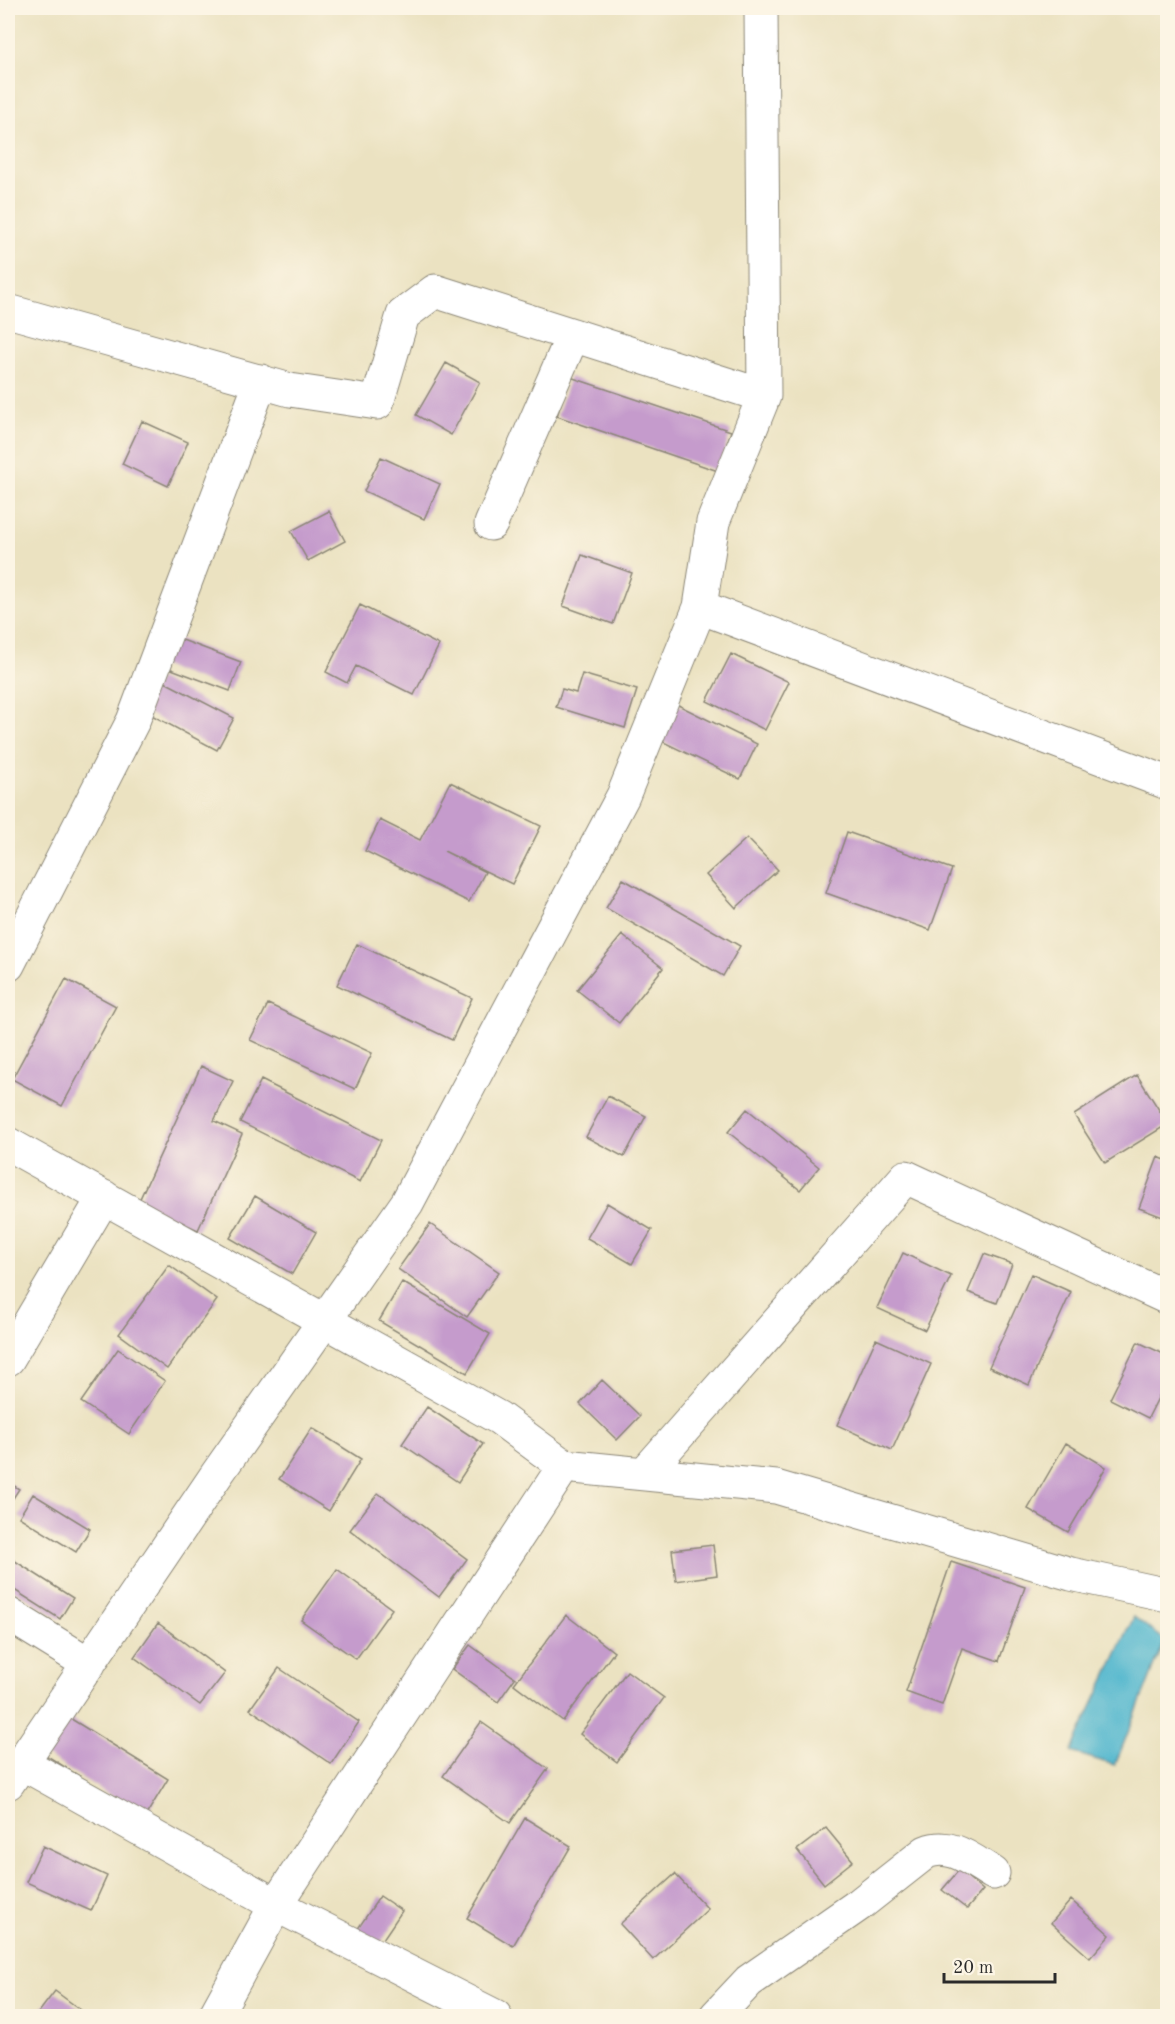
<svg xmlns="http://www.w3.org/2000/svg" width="1175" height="2024" font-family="'Old Standard TT',serif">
  <rect width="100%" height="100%" fill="#fcf5e5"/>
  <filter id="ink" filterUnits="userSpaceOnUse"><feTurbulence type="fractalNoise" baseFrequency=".0167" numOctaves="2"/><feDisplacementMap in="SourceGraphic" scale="12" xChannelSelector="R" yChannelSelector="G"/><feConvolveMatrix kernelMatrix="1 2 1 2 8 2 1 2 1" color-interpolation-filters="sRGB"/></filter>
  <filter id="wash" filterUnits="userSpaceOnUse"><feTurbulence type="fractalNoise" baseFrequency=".008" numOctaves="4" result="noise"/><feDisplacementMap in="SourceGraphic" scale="24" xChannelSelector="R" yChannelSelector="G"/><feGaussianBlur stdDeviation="1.35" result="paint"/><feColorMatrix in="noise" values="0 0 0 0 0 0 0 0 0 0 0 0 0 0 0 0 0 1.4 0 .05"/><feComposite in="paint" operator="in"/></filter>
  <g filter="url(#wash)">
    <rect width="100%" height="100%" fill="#ebe2c1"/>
    <path fill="#4eb5cd" stroke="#3c707c" stroke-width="1.5" d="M1134,1617L1165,1640L1115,1765L1071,1752Z"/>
    <g id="blocks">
      <path fill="#c59bcc" d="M446,363L480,382L451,435L416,415Z
        M570,377L731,431L718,471L557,416Z
        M142,421L188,442L168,486L122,464Z
        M381,457L440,484L424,519L364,491Z
        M329,511L345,541L308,561L291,531Z
        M582,555L632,573L613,624L563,606Z
        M360,605L439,645L414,695L356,666L347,683L326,672Z
        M169,635L241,662L230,691L158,664Z
        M731,654L789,682L765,730L707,701Z
        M582,674L637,690L625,728L556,707L562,689L576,693Z
        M159,679L234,718L217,750L142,710Z
        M670,701L757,744L740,779L653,737Z
        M450,782L541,826L512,884L444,851L485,872L469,902L365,851L380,820L420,840Z
        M847,832L952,869L930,930L826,893Z
        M747,838L778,870L736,908L706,875Z
        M623,879L740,946L723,976L606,908Z
        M622,935L663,968L619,1023L577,990Z
        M357,944L472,998L452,1040L337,985Z
        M66,979L116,1006L62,1106L12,1079Z
        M268,1004L372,1053L355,1089L250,1040Z
        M201,1066L233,1081L214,1121L242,1134L198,1230L138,1203Z
        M1137,1075L1168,1124L1105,1163L1074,1115Z
        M261,1080L381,1140L360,1182L240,1122Z
        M608,1096L646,1116L624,1157L586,1137Z
        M747,1109L819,1167L800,1190L728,1132Z
        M1158,1157L1168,1161V1219L1139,1208Z
        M255,1196L316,1232L292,1274L230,1238Z
        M607,1203L652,1230L632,1264L587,1238Z
        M430,1224L499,1272L467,1317L398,1269Z
        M903,1253L951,1276L925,1330L877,1308Z
        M984,1254L1012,1264L997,1303L968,1292Z
        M169,1265L217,1300L167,1369L119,1334Z
        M1031,1274L1071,1292L1029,1385L989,1367Z
        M402,1282L490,1334L467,1373L379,1321Z
        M876,1339L931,1364L892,1450L837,1425Z
        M1138,1342L1168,1356V1378L1148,1418L1110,1399Z
        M118,1349L165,1381L129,1434L81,1402Z
        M602,1380L640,1416L617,1440L580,1404Z
        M427,1407L483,1444L458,1482L402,1444Z
        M312,1428L361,1459L329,1511L279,1479Z
        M1066,1443L1106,1467L1068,1532L1028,1509Z
        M8,1482L19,1489L8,1506Z
        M378,1493L467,1559L439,1597L350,1530Z
        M33,1494L90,1529L76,1552L19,1517Z
        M713,1545L717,1575L676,1581L672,1550Z
        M12,1559L73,1598L60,1619L8,1586V1567Z
        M951,1562L1025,1587L999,1661L962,1648L942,1705L906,1692Z
        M337,1569L392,1609L356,1659L301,1620Z
        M566,1615L614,1652L563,1721L514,1684Z
        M158,1623L225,1673L200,1705L134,1657Z
        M470,1645L515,1678L498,1702L452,1669Z
        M279,1668L359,1722L331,1764L250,1709Z
        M627,1671L664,1698L617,1762L580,1734Z
        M68,1717L168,1779L145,1817L44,1754Z
        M481,1722L548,1769L510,1823L443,1776Z
        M525,1818L571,1846L513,1946L467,1918Z
        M826,1828L853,1861L824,1884L797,1850Z
        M43,1846L107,1876L91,1911L26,1882Z
        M959,1870L983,1890L967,1909L942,1890Z
        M675,1874L708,1909L653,1960L620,1924Z
        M380,1896L402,1911L379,1945L357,1930Z
        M1071,1900L1110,1935L1090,1958L1051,1923Z
        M55,1991L89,2016H36Z"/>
    </g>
  </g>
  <g filter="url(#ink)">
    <use href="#blocks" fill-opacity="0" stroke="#8b8676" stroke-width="1.5"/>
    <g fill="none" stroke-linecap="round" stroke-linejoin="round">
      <defs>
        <path id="minor" d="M8,311L290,390L377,403L403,315L435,291L764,396
          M491,524L573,335
          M700,607L1168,783
          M8,965L133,721L261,381
          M8,1144L499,1418L564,1466L776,1487L1071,1574L1168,1595
          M8,1359L104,1197
          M644,1474L906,1177L1168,1298
          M8,1614L89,1664
          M22,1763L276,1905L495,2016
          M8,1783L217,1474L407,1203L623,796L700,607L713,522L764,396L761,8
          M215,2016L276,1905L564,1466
          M716,2016L749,1981L860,1904L926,1852C951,1842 971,1860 993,1873"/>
      </defs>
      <use href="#minor" stroke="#8b8676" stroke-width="35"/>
      <use href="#minor" stroke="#fff" stroke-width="33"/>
    </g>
  </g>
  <rect width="1175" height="2024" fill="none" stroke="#fcf5e5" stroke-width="30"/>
  <path d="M944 1973v9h111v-9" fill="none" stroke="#2b2b2b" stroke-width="3"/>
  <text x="953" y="1973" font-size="18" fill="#2b2b2b" stroke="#fcf5e5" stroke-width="4.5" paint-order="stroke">20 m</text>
</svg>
